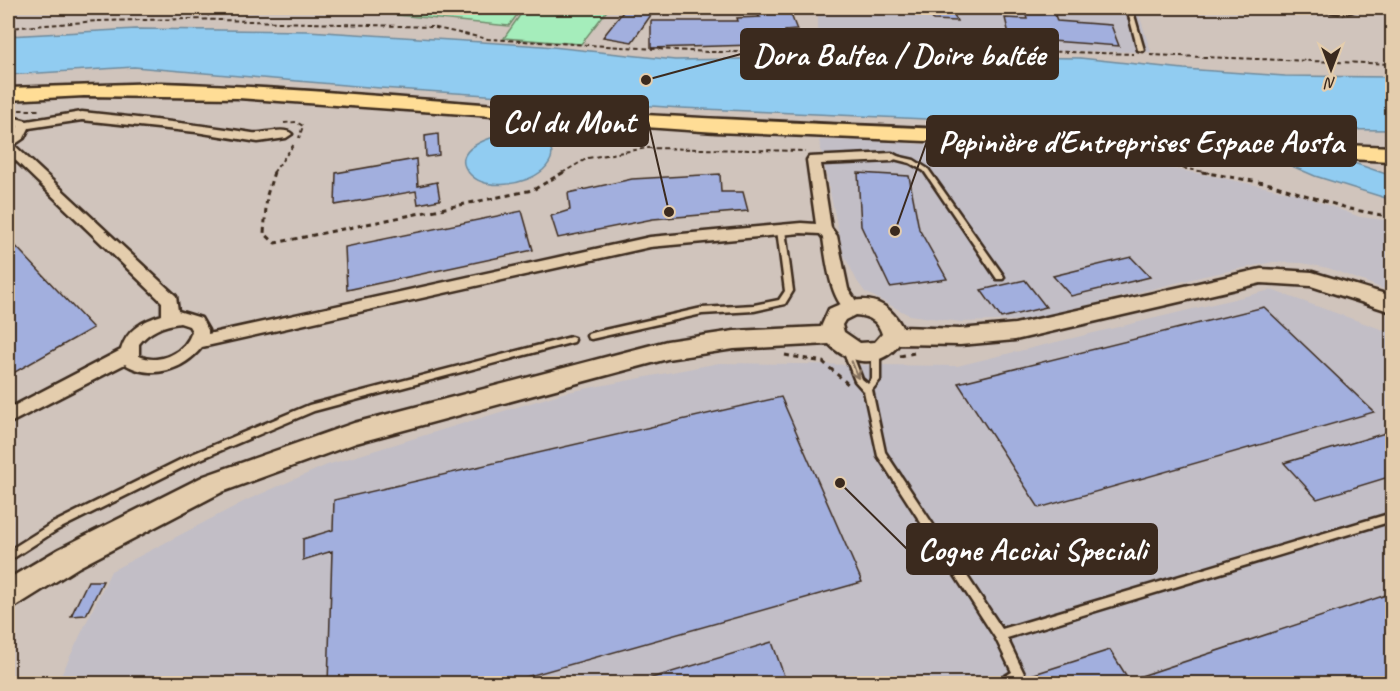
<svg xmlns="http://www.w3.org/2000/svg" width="1400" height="691" font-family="Caveat,sans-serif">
  <rect width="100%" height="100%" fill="#d0c4bc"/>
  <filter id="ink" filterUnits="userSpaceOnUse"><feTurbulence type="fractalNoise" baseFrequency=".0167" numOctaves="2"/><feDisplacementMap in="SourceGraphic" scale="12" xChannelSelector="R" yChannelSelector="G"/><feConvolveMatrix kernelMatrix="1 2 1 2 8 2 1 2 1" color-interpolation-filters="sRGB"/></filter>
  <g filter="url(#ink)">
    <path fill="#c2bec6" d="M818,8H1137L1151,52L818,48Z
      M819,140L877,141L1112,158L1213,176L1298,194L1360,217L1392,221V292L1328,268L1302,263L1273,262L1204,276L1028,320L961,322L909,315L865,292L857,281L843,253Z
      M1271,290L1392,333V683L57,684L111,571L247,500L327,465L563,393L719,363L957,366Z"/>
    <path fill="#a5edbb" stroke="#708c6c" stroke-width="1.5" d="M359,8H522L509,26L356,11Z
      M525,8H609L581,44L504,38Z"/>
    <path fill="#91ccf1" stroke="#6f8b9d" stroke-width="1.5" d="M136,29L308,31L543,46L675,60L953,56L1080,58L1184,69L1285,76L1392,77V130L1284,129L1351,162L1392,176V200L1315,176L1210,131L1181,123L1122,128L681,108L380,88L134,67L8,75V36Z
      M519,132C539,135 566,148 543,170C526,185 485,192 469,173C446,146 503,133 519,132Z"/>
    <path fill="#a2afde" stroke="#3b2a1e" stroke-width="1.5" d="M626,8H656L632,42L603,37Z
      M928,8H951L957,21L933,20Z
      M1024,8H1053L1057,21L1111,25L1119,46L1010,38L1005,18L1027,19Z
      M790,12L797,30L785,31L789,44L651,48V21H738L737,18L760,17L755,13Z
      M438,134L439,155L426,157L425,136Z
      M416,159L418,186L437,182L440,200L418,204L416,191L335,205L336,173Z
      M858,173L909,176L919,229L947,279L890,287L861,226Z
      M720,174L721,192H743L748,211L653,219L558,238L551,216L570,210L568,193L632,179Z
      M522,211L533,250L347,290L345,247Z
      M8,238L93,328L8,376Z
      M1131,257L1150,277L1071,296L1053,276Z
      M1025,280L1046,307L1001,318L981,290Z
      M1264,307L1374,412L1039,508L958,383Z
      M781,397L862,582L501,684H328L332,551L303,560V539L333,530L334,500Z
      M1392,431V476L1317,499L1284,463Z
      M88,581H103L86,615L71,616Z
      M1392,593V684H1031L1028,676L1110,650L1129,680Z
      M772,642L787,684H646L645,680Z"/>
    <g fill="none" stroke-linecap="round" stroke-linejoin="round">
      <defs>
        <path id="lane" d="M732,8H800L797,10L730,11L729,10Z
          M1127,8H1132L1144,50L1143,51L1138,50Z
          M1320,8C1328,7 1335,10 1342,10C1349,10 1353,7 1359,8C1348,16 1332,13 1320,8Z
          M892,155L914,160L928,169L1003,275L1004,277L1003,279H997L924,171L910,163L890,158L889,157Z
          M778,228H784L785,230L793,291L785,304L754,311L702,314L591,339L588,338L587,336L588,334L591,333L702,308L754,305L779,300L785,291L777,230Z
          M571,337L574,338L575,340L574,342L314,411L196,461L57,530L12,559L8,561V551L51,524L190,455L309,405Z
          M846,345L849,346L850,348L862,379L868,384L872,379V352L873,350H879L880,352V380L872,390L885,452L1002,629L1392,513V521L1007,638L1029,684H1018L1017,682L1015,684H998L999,680L1012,672L996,639L878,456L864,391L855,381L842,348L843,346Z"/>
        <path id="street" d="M82,112C139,118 196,124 252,133C264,135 283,126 292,134L286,138L258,142L196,132L82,120L29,128L24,138L14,145L176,296L178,311L201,318L208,330V334L650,237L801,223L816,224L807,160L809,157L892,153L899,157L892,161L821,164L831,228L837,236L848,289L860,307L858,311C831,319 826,255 823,238L820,234L801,233L650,247L202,347C183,371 151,380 125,364L8,424V409L121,350C127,329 143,321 162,315V302L8,153V138L14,133L18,126L8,124V116L27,121ZM180,323L189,326L192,331C186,353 159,365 139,356V344C149,331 164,325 180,323Z"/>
        <path id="secondary" d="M1261,269L1312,272L1392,296V312L1311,286L1261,283L1015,340L960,345L899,344C881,369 849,365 829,344L734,349L667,359L356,443L222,492L79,567L18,605L8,609V579L59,549L204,476L354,423L667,341L734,331L821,327L829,309C858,295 885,295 902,327L960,329L1015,324ZM855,315C868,316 878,320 882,334L875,342L860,343L844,332L842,325L845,320Z"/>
        <path id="highway" d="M161,83C316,88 470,105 625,114C880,128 1136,136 1392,147V161L716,132L238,98L84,96L8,100V88Z"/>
      </defs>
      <use href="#lane" stroke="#3b2a1e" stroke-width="5"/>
      <use href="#street" stroke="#3b2a1e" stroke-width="5"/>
      <use href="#secondary" stroke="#3b2a1e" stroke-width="5"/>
      <use href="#highway" stroke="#3b2a1e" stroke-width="5"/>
      <path stroke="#3b2a1e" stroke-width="2" stroke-dasharray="4.5 3" stroke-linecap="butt" d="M193,8L209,14L206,19
        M8,28L98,21L190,19L431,27L488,39L707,52L1035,51L1134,54
        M1150,55L1392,64
        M19,110H39
        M284,123L296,122L303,126L299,138
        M1131,159L1210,173
        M273,173L295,143
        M562,173L588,158L647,148L805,151"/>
      <path stroke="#3b2a1e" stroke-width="3" stroke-dasharray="5 4.5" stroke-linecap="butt" d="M274,172L267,195L264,233L275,243L533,190L564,172
        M1202,172L1270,184L1350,209L1392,217
        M785,355L823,362L849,385
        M900,356L914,353"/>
      <use href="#lane" fill="#e4cdad" fill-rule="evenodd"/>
      <use href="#street" fill="#e4cdad" fill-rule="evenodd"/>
      <use href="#secondary" fill="#e4cdad" fill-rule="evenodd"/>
      <use href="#highway" fill="#ffdd96" fill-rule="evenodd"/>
    </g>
    <defs><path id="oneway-shaft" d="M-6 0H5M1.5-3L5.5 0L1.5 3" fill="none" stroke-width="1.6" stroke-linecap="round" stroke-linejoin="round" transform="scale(1.5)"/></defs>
    <use stroke="#87735e" href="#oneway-shaft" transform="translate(855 370) rotate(69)"/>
  </g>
  <path fill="none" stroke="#3b2a1e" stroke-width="2" d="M646 80L741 54M669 212L648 121M895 231L927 141M840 483L907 549"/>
  <g fill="#3b2a1e" stroke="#e4cdad" stroke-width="2">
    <circle cx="646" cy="80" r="6"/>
    <circle cx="669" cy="212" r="6"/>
    <circle cx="895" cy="231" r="6"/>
    <circle cx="840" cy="483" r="6"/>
  </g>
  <g fill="#3b2a1e" stroke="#3b2a1e" stroke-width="2">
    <rect x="741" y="29" width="317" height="50" rx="6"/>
    <rect x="491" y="96" width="157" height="50" rx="6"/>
    <rect x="927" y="116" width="429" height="50" rx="6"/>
    <rect x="907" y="524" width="250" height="50" rx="6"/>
  </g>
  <g font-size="32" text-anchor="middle" font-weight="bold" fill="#fff">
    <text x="899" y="65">Dora Baltea / Doire baltée</text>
    <text x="569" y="132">Col du Mont</text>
    <text x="1141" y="152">Pepinière d'Entreprises Espace Aosta</text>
    <text x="1032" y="560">Cogne Acciai Speciali</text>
  </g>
  <rect width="1400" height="691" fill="none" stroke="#e4cdad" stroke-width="30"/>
  <rect x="15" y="15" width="1370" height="661" fill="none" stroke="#3b2a1e" stroke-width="2" filter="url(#ink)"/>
  <g transform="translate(1331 69) rotate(180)" stroke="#e4cdad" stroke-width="4.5" paint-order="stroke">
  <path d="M0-4.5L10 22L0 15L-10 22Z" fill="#3b2a1e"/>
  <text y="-9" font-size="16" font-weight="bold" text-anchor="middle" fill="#3b2a1e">N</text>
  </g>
</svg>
